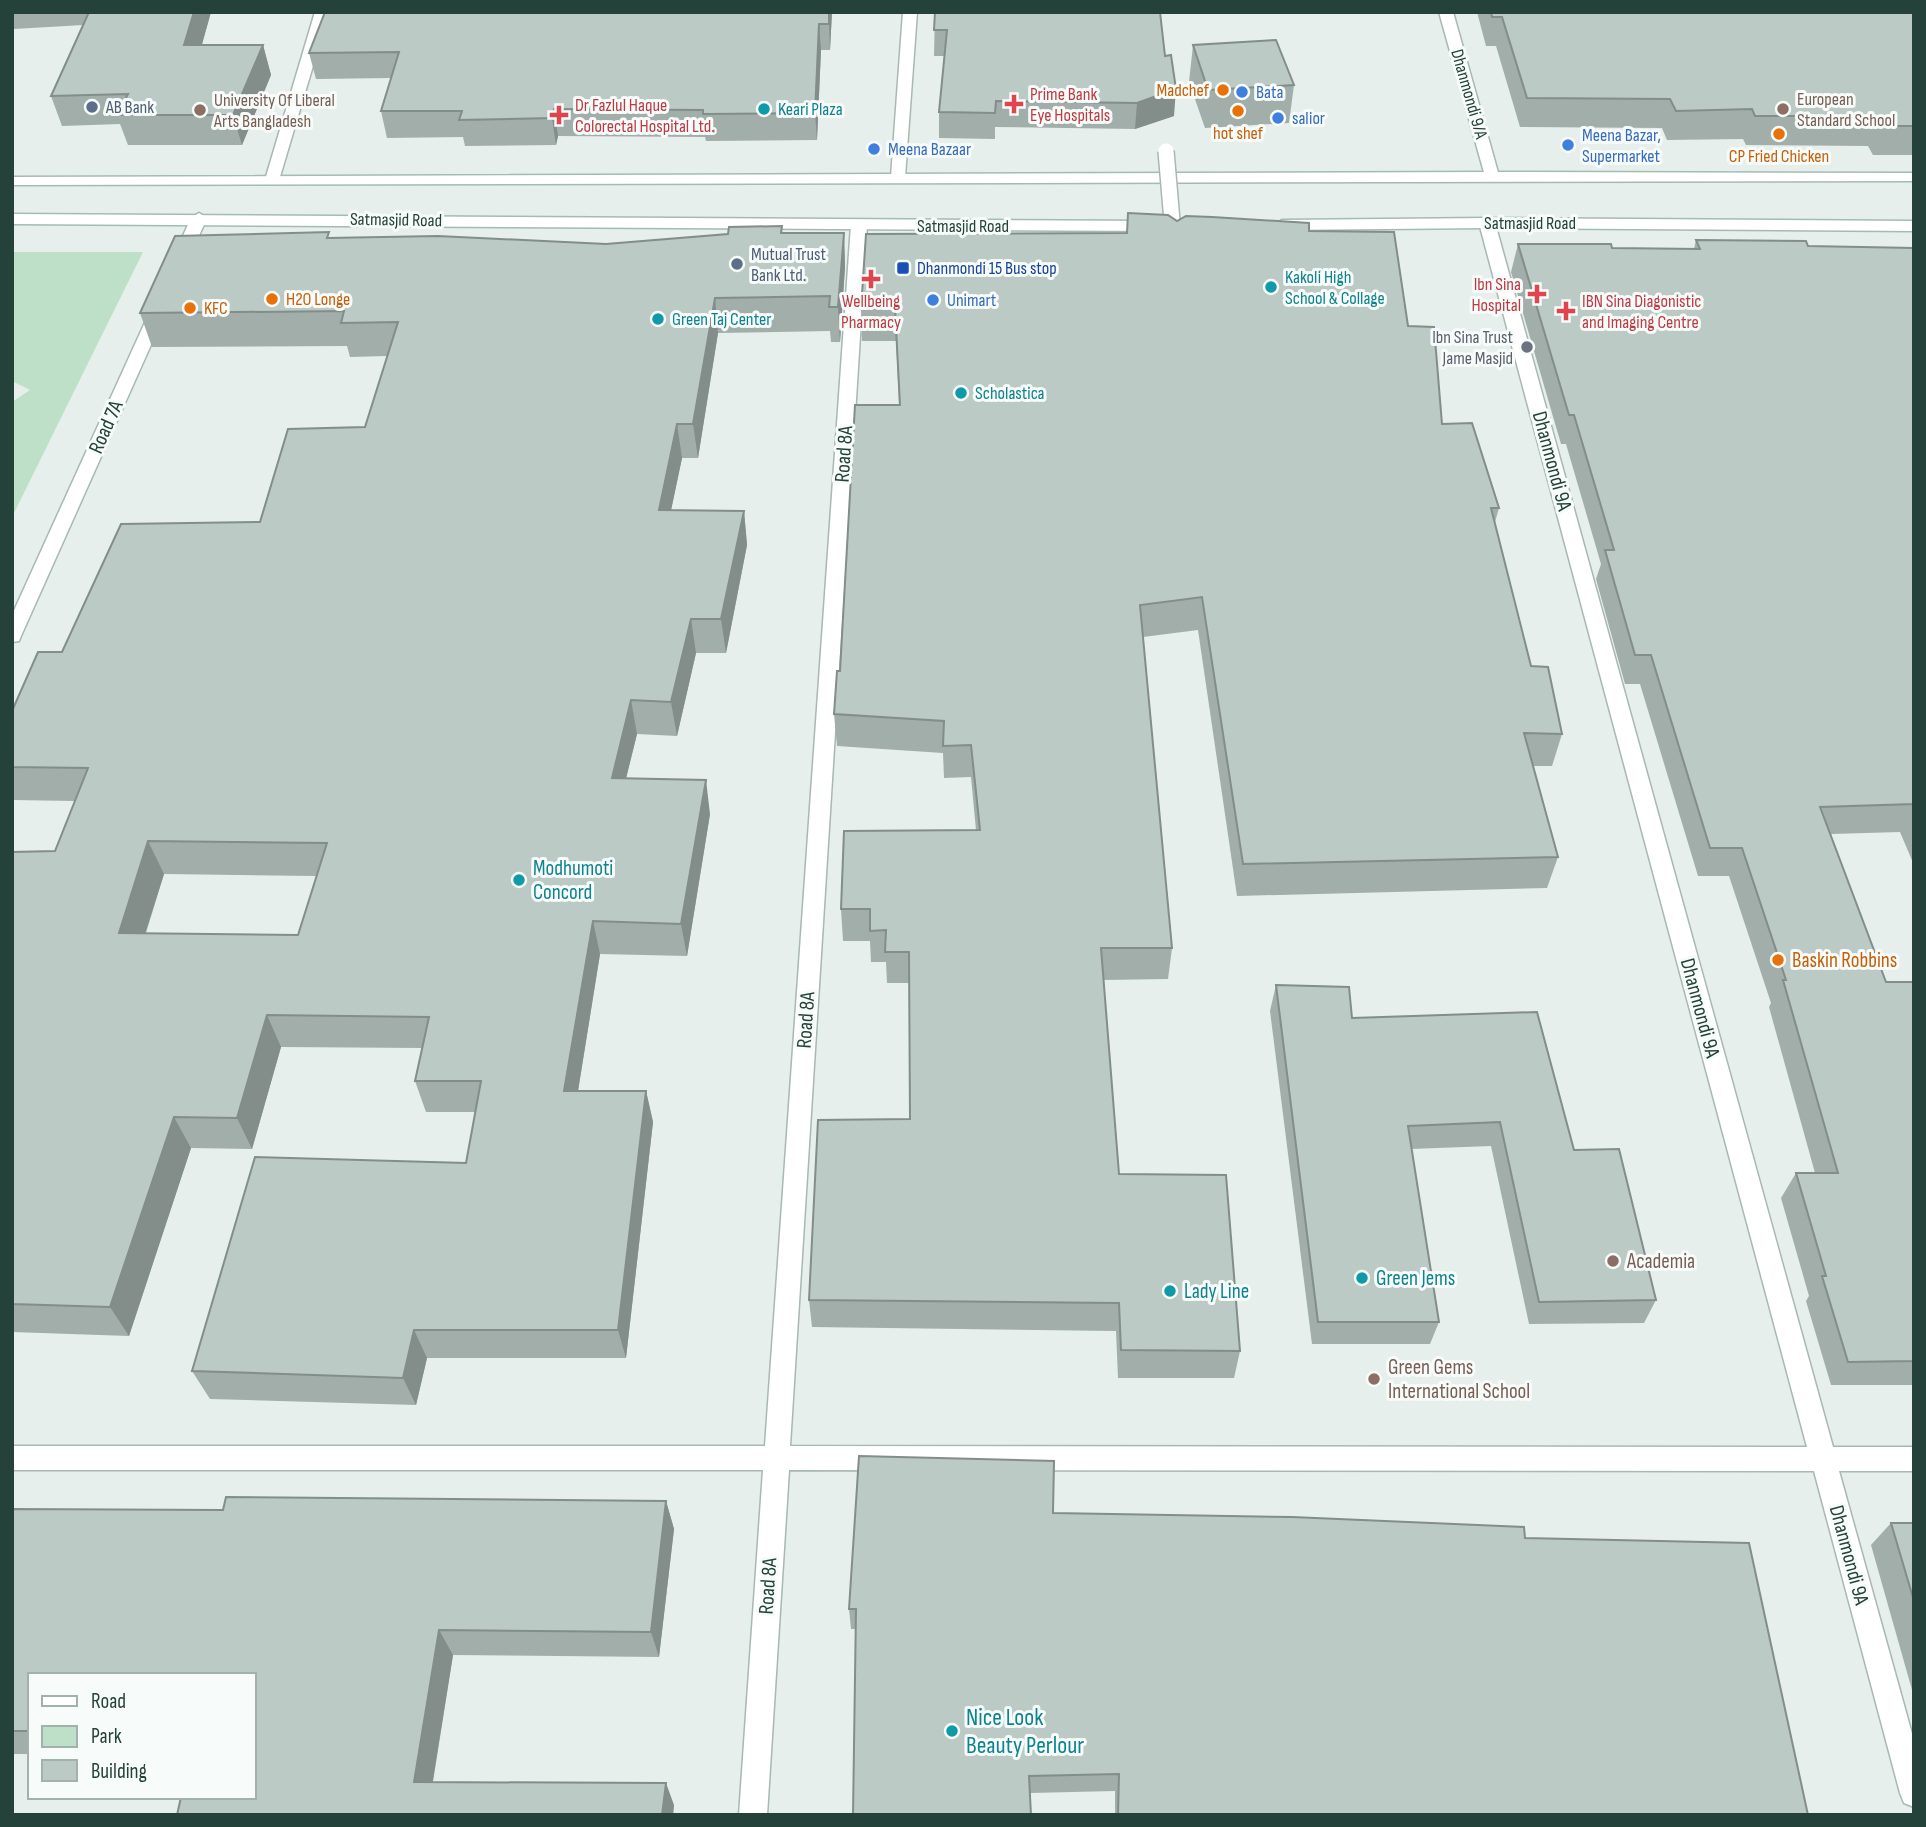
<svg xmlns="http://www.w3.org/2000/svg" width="1926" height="1827" font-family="'Sofia Sans Condensed',sans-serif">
  <rect width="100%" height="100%" fill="#e6efeb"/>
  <path fill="#bfe0c8" d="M12,252H143L12,517V402L30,390L12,381Z"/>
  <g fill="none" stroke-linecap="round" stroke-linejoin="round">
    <defs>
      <path id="street" d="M315,12H329L279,180L272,184L267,183L265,180Z
        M903,12H917L905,177L898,181L891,177Z
        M1439,12H1453L1499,176L1497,179L1492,180L1485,176Z
        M199,213L207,218L188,260L180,265L175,263L172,260L191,218Z
        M1487,218L1495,223L1833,1447H1914V1471H1839L1914,1741V1807L1904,1803L1900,1793L1814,1471L789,1470L767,1815H739L763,1470H12V1446H765L851,225L859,220L867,225L790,1446L1807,1447L1479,223Z
        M159,304L167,309L21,636L19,641L12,642V615L151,309Z"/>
      <path id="secondary" d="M1492,172L1914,173V181L12,185V177Z
        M12,214L1156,221L1164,226L1156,231L12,224Z
        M1487,218L1914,221V231L1487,228L1282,230L1274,225L1282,220Z"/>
    </defs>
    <use href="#street" stroke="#a8b8b2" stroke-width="3"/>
    <use href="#secondary" stroke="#a4bbb3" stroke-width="3"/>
    <use href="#street" fill="#fff" fill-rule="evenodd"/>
    <use href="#secondary" fill="#fff" fill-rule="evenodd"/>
    <defs>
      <path id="street-bridge" d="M1166,151L1174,244"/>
    </defs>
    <use href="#street-bridge" stroke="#a8b8b2" stroke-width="18" stroke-linecap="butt"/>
    <use href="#street-bridge" stroke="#fff" stroke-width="15"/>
  </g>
  <path fill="#a1aea9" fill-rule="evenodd" d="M12,12H211L202,45H263L271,75L242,145H128L120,124L62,126L51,96L83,25L14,29L12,32Z
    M325,12H832L830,50H821L817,140L706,141L705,137L558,136L556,145L465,146L463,137L387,138L381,111L391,78L316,79L309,53Z
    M935,12L1165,56L1174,116L1135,129L995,127V139L939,138V112L944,56H934Z
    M1477,12H1914V155H1873L1868,146L1746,145L1743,139L1667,140L1662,128L1520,127L1496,46H1486Z
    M1193,45L1294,85L1289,123L1205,128L1189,82Z
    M1177,221L1309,231L1408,326L1442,424L1499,508L1495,522L1531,666L1562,734L1552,766H1533L1558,857L1547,888L1237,896L1198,630L1143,637L1172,948L1168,979L1103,980L1119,1174L1240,1351L1234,1378H1118L1116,1331L812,1327L809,1300L910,1119L909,983H887L886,962H871L870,941H843L841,909L976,830L971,777L944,778L943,753L837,746L834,714L840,671L899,405L896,341H862L861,309L1127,233Z
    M782,233H844L845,267L840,342H831L830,331L718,333L698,458H682L671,510L744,511L747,545L726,653H696L677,736L637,734L626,778L710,814L687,956L600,954L578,1091H646L653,1122L626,1358H427L416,1405L210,1399L192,1371L466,1163L475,1112H426L415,1081L422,1048L281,1047L252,1149L191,1148L129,1336L12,1332V852L55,851L75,801L12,800V711L62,652L260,522L365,427L387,356L350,357L347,346L152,347L140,313L331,238L606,244ZM164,874L317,876L298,935L146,933Z
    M1696,240L1808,246L1913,248L1914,246V865L1900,832L1831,834L1886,982H1914V1385H1831L1806,1301L1809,1296L1781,1198L1796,1173H1815L1769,1007L1771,1003L1729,876H1698L1640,684H1625L1596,579L1601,564L1566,444H1561L1511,272L1518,244L1612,248L1694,249Z
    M1276,985L1352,1018L1574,1150L1656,1300L1644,1323L1529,1324L1491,1146L1411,1149L1439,1322L1430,1344H1312L1270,1011Z
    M666,1501L674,1529L659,1657L453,1655L433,1782L674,1805L673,1815H177L254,1675H30V1754H12V1509L223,1510Z
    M1053,1513L1525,1538L1808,1815H1115V1791L1030,1793L856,1629H851L849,1609Z
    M1891,1523H1914V1697L1871,1545Z"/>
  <path fill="#838d89" d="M194,12H211L193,75L184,45Z
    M829,12H832L830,50L829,24Z
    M819,24L821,50L817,140L815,113Z
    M263,45L271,75L242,145L233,115Z
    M1176,89L1174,116L1135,129L1137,103Z
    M554,109L558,136L556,145L552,118Z
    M844,233L845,267L840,342L838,307Z
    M715,298L718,333L698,458L693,424Z
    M677,424L682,458L664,544L659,510Z
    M744,511L747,545L726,653L721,619Z
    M691,619L696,653L677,736L671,702Z
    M631,700L637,734L618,811L612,778Z
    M706,780L710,814L687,956L681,924Z
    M148,841L164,874L135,965L119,933Z
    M593,921L600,954L573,1122L564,1091Z
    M267,1015L281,1047L252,1149L237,1118Z
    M646,1091L653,1122L626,1358L618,1330Z
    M174,1117L191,1148L129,1336L110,1307Z
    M414,1330L427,1358L416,1405L403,1378Z
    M666,1501L674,1529L659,1657L651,1632Z
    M439,1630L453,1655L429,1804L414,1782Z
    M666,1783L674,1805L673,1815H662Z"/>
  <path fill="#bbcac4" stroke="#838d89" stroke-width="2" fill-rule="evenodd" d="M89,12H194L184,45H263L233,115H117L128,94L51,96Z
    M325,12H829V24H819L815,113L703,114V110L554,109L552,118L459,120L462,111H381L399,52L309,53Z
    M935,12H1160L1165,56L1171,55L1176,89L1137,103L996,101L995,113L939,112L947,30H934Z
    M1491,12H1914V126H1884L1879,116H1755L1752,109L1676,111L1670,99L1527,98L1502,17H1492Z
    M1276,40L1294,85L1208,90L1193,45Z
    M1128,213L1168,215L1177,221L1186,216L1212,217L1309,223V231L1394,232L1408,326L1434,327L1442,424L1472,423L1499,508H1491L1531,666L1548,667L1562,734L1524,733L1558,857L1243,864L1202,597L1140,605L1172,948H1101L1119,1174L1226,1175L1240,1351L1121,1350L1119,1303L809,1300L818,1120L910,1119L909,952H885L886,930L870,931V909H841L844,831L980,830L971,745L943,746L944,721L834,714L837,671H840L855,405H900L895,308L861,309L866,234L1127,233Z
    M782,226L781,233H844L838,307H829L830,296L715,298L693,424H677L659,510L744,511L721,619H691L671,702L631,700L612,778L706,780L681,924L593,921L564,1091H646L618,1330H414L403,1378L192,1371L255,1157L466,1163L481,1081H415L429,1017L267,1015L237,1118L174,1117L110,1307L12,1304V852L55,851L88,768L12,767V711L38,652H62L121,524L260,522L288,429L365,427L398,322L341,323L344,311L140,313L175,236L329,232L327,238L438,236L606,244L728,234L729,227ZM148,841L327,843L298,935L119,933Z
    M1696,240L1806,241L1808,246L1914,248V804L1820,807L1886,982H1914V1361L1848,1362L1822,1276H1826L1796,1173H1838L1783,980H1786L1742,848H1710L1651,655H1635L1605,550H1614L1574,415H1569L1518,244H1611L1612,248L1700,249Z
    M1276,985L1349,987L1352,1018L1537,1012L1574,1150L1619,1149L1656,1300L1539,1302L1500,1122L1408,1126L1439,1322H1318Z
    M859,1456L1054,1461L1053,1513L1292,1517L1524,1527L1525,1538L1749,1543L1808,1815H1118L1119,1774L1029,1776L1031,1815H853L856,1609H849Z
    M226,1497L666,1501L651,1632L439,1630L414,1782L666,1783L662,1815H177L181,1797H254V1675H30V1731H12V1509L223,1510Z
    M1891,1523H1914V1601Z"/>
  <g fill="#e8710a" stroke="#f7fbf9" stroke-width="2.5">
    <circle cx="1223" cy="90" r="7"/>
    <circle cx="1238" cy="111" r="7"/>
    <circle cx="1779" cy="134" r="7"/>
    <circle cx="272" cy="299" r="7"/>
    <circle cx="190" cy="308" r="7"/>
    <circle cx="1778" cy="960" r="7"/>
  </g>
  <g fill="#3f7fe0" stroke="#f7fbf9" stroke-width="2.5">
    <circle cx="1242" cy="92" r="7"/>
    <circle cx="1278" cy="118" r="7"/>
    <circle cx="1568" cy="145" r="7"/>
    <circle cx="874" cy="149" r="7"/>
    <circle cx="933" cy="300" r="7"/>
  </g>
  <g fill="#e0444e" stroke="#f7fbf9" stroke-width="2.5">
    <path d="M1010.5 93.5h7v7h7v7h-7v7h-7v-7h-7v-7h7z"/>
    <path d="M555.5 104.5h7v7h7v7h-7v7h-7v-7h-7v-7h7z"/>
    <path d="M867.5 268.5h7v7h7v7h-7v7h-7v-7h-7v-7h7z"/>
    <path d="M1533.5 283.5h7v7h7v7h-7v7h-7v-7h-7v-7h7z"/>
    <path d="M1562.5 300.5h7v7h7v7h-7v7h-7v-7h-7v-7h7z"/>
  </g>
  <g fill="#5c6f8a" stroke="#f7fbf9" stroke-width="2.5">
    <circle cx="92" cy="107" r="7"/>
    <circle cx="737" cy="264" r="7"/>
  </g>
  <g fill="#0f9aa8" stroke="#f7fbf9" stroke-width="2.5">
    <circle cx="764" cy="109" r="7"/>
    <circle cx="1271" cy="287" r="7"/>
    <circle cx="658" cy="319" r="7"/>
    <circle cx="961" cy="393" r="7"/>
    <circle cx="519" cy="880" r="7"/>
    <circle cx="1362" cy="1278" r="7"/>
    <circle cx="1170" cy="1291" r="7"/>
    <circle cx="952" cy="1731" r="7"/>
  </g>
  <g fill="#8d6e63" stroke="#f7fbf9" stroke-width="2.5">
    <circle cx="1783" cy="109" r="7"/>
    <circle cx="200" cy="110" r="7"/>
    <circle cx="1613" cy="1261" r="7"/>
    <circle cx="1374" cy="1379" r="7"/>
  </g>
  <rect fill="#1a4fb4" stroke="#f7fbf9" stroke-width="2.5" x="896" y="261" width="14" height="14" rx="3.5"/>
  <circle fill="#6b7280" stroke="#f7fbf9" stroke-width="2.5" cx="1527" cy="347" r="7"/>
  <g text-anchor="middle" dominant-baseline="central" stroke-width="6" stroke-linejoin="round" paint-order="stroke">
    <g font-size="18" fill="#c56008" stroke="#f7fbf9">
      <text x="1209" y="90" text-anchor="end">Madchef</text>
      <text x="1238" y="133">hot shef</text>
      <text x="1779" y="156">CP Fried Chicken</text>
      <text x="286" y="299" text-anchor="start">H2O Longe</text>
      <text x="204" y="308" text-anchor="start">KFC</text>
    </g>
    <g font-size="18" fill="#366cbe" stroke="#f7fbf9" text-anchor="start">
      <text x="1256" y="92">Bata</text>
      <text x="1292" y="118">salior</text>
      <text x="1582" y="135">Meena Bazar,<tspan x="1582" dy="21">Supermarket</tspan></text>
      <text x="888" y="149">Meena Bazaar</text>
      <text x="947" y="300">Unimart</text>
    </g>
    <g font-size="18" fill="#be3a42" stroke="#f7fbf9" text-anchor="start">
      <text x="1030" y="94">Prime Bank<tspan x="1030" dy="21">Eye Hospitals</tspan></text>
      <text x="575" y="105">Dr Fazlul Haque<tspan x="575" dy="21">Colorectal Hospital Ltd.</tspan></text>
      <text x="1521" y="284" text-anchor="end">Ibn Sina<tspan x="1521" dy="21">Hospital</tspan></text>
      <text x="871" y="301" text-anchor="middle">Wellbeing<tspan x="871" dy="21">Pharmacy</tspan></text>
      <text x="1582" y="301">IBN Sina Diagonistic<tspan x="1582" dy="21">and Imaging Centre</tspan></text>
    </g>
    <g font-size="18" fill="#24423a" stroke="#f7fbf9">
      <text transform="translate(1469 94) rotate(74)">Dhanmondi 9/A</text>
      <text transform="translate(396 220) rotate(1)">Satmasjid Road</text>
      <text x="1530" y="223">Satmasjid Road</text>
      <text x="963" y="226">Satmasjid Road</text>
    </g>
    <g font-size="18" fill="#785e54" stroke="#f7fbf9" text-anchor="start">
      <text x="1797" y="99">European<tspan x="1797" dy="21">Standard School</tspan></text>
      <text x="214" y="100">University Of Liberal<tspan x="214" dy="21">Arts Bangladesh</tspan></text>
    </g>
    <g font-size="18" fill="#4e5e75" stroke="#f7fbf9" text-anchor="start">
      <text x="106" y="107">AB Bank</text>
      <text x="751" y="254">Mutual Trust<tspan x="751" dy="21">Bank Ltd.</tspan></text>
    </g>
    <g font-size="18" fill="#0d838f" stroke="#f7fbf9" text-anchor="start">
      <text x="778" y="109">Keari Plaza</text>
      <text x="1285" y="277">Kakoli High<tspan x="1285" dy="21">School &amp; Collage</tspan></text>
      <text x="672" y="319">Green Taj Center</text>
      <text x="975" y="393">Scholastica</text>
    </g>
    <g font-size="18" fill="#164399" stroke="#f7fbf9" text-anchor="start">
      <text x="917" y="268">Dhanmondi 15 Bus stop</text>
    </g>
    <g font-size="18" fill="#5b616d" stroke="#f7fbf9" text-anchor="end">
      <text x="1513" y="337">Ibn Sina Trust<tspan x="1513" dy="21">Jame Masjid</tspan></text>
    </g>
    <g font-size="21" fill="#24423a" stroke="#f7fbf9">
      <text transform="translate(106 427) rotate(-66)">Road 7A</text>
      <text transform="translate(844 454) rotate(-86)">Road 8A</text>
      <text transform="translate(1552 461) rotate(75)">Dhanmondi 9A</text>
      <text transform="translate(1700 1008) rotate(75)">Dhanmondi 9A</text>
      <text transform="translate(806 1020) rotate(-86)">Road 8A</text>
      <text transform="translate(1849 1555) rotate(75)">Dhanmondi 9A</text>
      <text transform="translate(768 1586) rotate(-86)">Road 8A</text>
    </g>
    <g font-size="21" fill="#0d838f" stroke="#f7fbf9" text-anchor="start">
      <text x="533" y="868">Modhumoti<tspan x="533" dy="24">Concord</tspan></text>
      <text x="1376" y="1278">Green Jems</text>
      <text x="1184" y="1291">Lady Line</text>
    </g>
    <g font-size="21" fill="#c56008" stroke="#f7fbf9" text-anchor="start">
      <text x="1792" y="960">Baskin Robbins</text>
    </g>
    <g font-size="21" fill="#785e54" stroke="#f7fbf9" text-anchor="start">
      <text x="1627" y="1261">Academia</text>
      <text x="1388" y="1367">Green Gems<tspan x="1388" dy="24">International School</tspan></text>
    </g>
    <g font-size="24" fill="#0d838f" stroke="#f7fbf9" text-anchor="start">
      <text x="966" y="1717">Nice Look<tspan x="966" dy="28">Beauty Perlour</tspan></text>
    </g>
  </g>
  <rect width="1926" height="1827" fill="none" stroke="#24423a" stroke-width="28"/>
  <rect x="28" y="1673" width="228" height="126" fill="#f7fbf9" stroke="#a3b1ad" stroke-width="2"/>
  <rect x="42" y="1696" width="35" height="10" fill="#ffffff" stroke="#a3b1ad" stroke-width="2"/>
  <text x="91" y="1708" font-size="21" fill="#24423a">Road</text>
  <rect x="42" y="1726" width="35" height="21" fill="#bfe0c8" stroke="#a3b1ad" stroke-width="2"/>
  <text x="91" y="1743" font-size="21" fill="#24423a">Park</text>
  <rect x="42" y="1760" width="35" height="21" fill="#bbcac4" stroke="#a3b1ad" stroke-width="2"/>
  <text x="91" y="1778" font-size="21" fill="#24423a">Building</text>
</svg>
